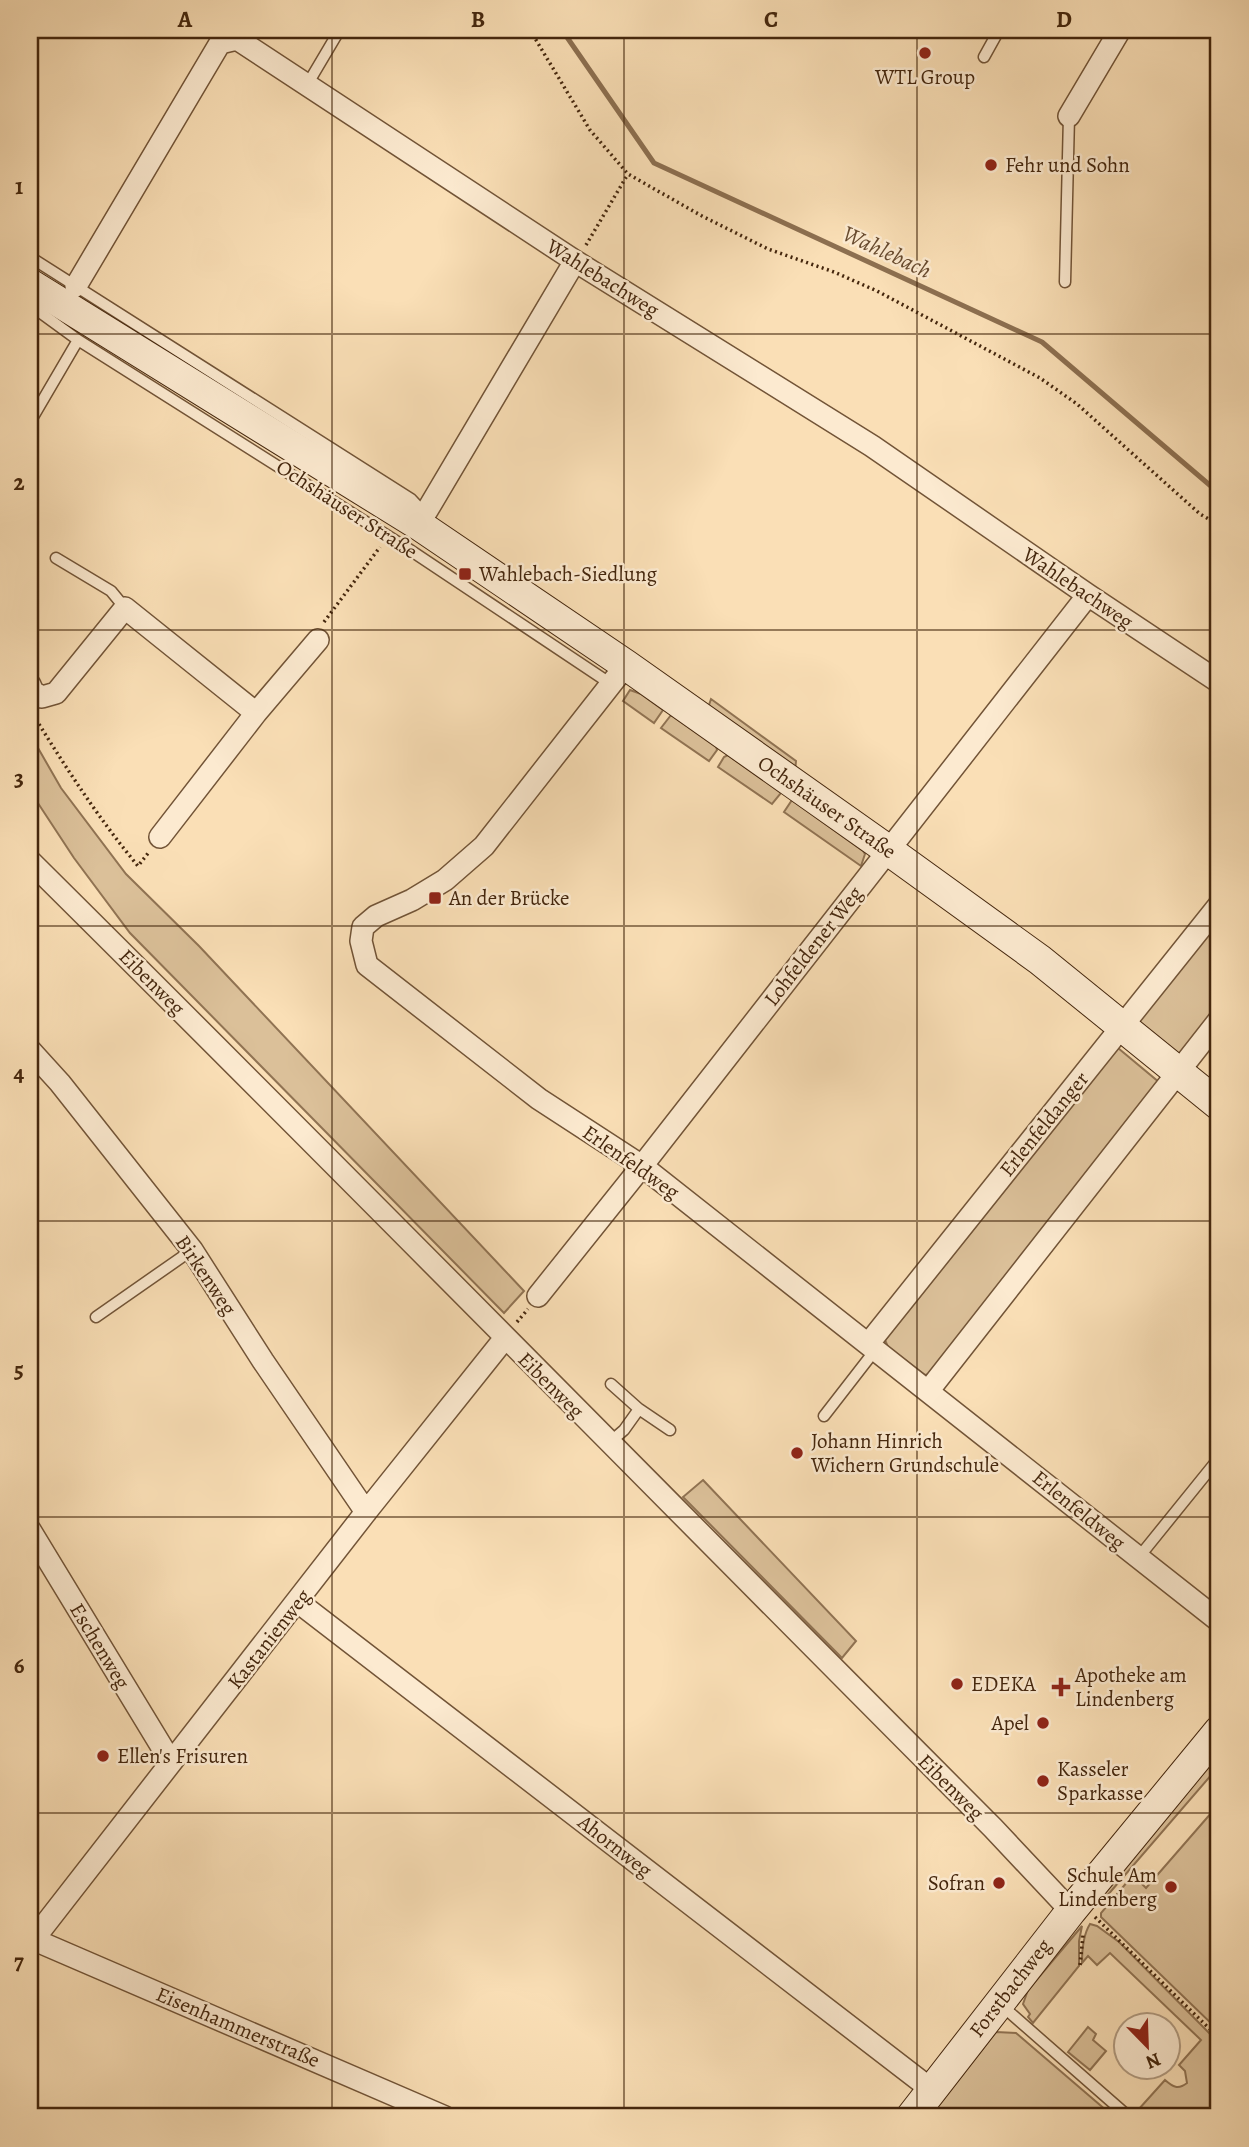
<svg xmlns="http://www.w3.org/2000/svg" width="1249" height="2147" font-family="Alegreya,serif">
  <rect width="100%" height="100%" fill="#fadfb6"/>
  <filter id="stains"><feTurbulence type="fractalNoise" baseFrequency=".00286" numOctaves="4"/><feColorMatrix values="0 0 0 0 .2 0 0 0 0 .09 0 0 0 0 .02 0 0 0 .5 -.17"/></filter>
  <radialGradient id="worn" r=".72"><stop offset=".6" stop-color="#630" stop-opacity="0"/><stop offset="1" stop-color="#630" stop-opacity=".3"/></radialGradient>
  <path fill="#dbc099" stroke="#907353" stroke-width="2" d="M630,690L641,694L663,710L654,723L623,701Z
    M711,699L796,761L795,772L708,708Z
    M671,715L716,746L717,750L709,761L661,728Z
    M30,734L61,788L126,874L199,946L524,1291L504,1313L130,933L74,858L30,791Z
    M728,755L781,793L772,804L718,767L724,757Z
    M792,800L863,851L865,854L861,866L784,812Z
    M1219,917V1009L1181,1056L1134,1020Z
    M1118,1048L1160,1083L933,1373L925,1375L888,1347L885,1340Z
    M703,1480L856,1641L842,1658L683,1497Z
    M1219,1747V1766L1100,1904H1097L1095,1902Z
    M1219,1804V2031L1101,1917V1913L1133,1875L1146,1888Z
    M1090,1924L1097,1926L1119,1942L1219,2043V2117H1145L1138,2110L1165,2080C1173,2087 1178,2090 1187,2083L1185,2071L1179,2065L1201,2040L1110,1953L1097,1965L1088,1956L1082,1963C1082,1950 1083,1935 1090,1924Z
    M1082,1926L1079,1941V1966L1033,2023L1028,2017L1030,2014L1023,2004L1028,1990Z
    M1088,2027L1096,2034L1093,2040L1106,2051L1090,2070L1068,2052Z
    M996,2032L1016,2033L1114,2117H930Z"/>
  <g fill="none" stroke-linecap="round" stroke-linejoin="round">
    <path stroke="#8c6f50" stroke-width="5" d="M562,30L654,163L1042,342L1219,493"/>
    <defs>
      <path id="lane" d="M984,57L999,30
        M307,85L336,36
        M30,257L411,499L425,514L424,518
        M1065,282L1069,116
        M30,305L78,340L407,548L611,684
        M30,422L78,340
        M56,558L111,591L125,608
        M96,1317L192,1250
        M639,1409L670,1430
        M824,1416L876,1349
        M609,1443L624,1430L639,1409L611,1384
        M1139,1557L1219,1458
        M1000,2004L1129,2117"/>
      <path id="street" d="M1069,116L1120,30
        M76,286L220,43L237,39L575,261L872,446L1088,595L1219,682
        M425,514L575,261
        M626,665L484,846L445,880L412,900L376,916L363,927L361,941L367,965L539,1099L642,1166L1219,1621
        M30,685L33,692L42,697L56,693L125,608L256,713L160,837
        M256,713L318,640
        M30,861C353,1181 672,1506 993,1828L1071,1911
        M30,1050L60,1083L192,1250L263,1361L366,1512
        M538,1296L642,1166L1088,595
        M869,1343L1219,905
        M929,1390L1219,1020
        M30,1530L171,1762
        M298,1602L932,2090
        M30,1938L445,2117
        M33,1940L366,1512L505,1338"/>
      <path id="secondary" d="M30,284L422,527L626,665L888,850L1040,960L1219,1105
        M911,2117L1071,1911L1219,1731"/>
    </defs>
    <use href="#lane" stroke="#725437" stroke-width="13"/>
    <use href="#street" stroke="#725437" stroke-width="24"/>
    <use href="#secondary" stroke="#44260d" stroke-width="32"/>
    <path stroke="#44260d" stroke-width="3.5" stroke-dasharray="2 3.5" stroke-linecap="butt" d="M530,30L590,130L628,174L702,216L768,249L834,272L877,291L1040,378L1077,404L1200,514L1219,525
      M586,245L628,174
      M324,622L380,547
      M35,715L34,716C66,768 99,819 138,866L149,852
      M517,1322L528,1309
      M1095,1917L1219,2038
      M1080,1965L1083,1935"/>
    <use href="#lane" stroke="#fcead0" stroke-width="10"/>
    <use href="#street" stroke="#fcead0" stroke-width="21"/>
    <use href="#secondary" stroke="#fcead0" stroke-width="30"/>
  </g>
  <path fill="none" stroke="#44260d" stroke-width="2" stroke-opacity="0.55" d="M332,30V2117M624,30V2117M917,30V2117M30,334H1219M30,630H1219M30,926H1219M30,1221H1219M30,1517H1219M30,1813H1219"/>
  <g fill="#8f2418" stroke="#fcead0" stroke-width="2.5">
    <circle cx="925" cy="53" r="7"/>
    <circle cx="991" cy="165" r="7"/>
    <rect x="458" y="567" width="14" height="14" rx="3.5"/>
    <rect x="428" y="891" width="14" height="14" rx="3.5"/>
    <circle cx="797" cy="1453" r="7"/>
    <circle cx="957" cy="1684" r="7"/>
    <path d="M1057.5 1676.5h7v7h7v7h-7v7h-7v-7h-7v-7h7z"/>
    <circle cx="1043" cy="1723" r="7"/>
    <circle cx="103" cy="1756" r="7"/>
    <circle cx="1043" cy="1781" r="7"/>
    <circle cx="999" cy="1883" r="7"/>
    <circle cx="1171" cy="1887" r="7"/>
  </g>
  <g text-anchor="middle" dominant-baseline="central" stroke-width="5" stroke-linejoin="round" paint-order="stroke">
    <g font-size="21" fill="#44260d" stroke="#fcead0" text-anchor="start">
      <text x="925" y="77" text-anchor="middle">WTL Group</text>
      <text x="1005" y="165">Fehr und Sohn</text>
      <text x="479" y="574">Wahlebach-Siedlung</text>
      <text x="449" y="898">An der Brücke</text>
      <text x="811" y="1441">Johann Hinrich<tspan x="811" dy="24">Wichern Grundschule</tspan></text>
      <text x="1075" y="1675">Apotheke am<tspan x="1075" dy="24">Lindenberg</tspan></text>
      <text x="971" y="1684">EDEKA</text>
      <text x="1029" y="1723" text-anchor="end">Apel</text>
      <text x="117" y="1756">Ellen's Frisuren</text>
      <text x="1057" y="1769">Kasseler<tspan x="1057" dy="24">Sparkasse</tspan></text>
      <text x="1157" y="1875" text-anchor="end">Schule Am<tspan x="1157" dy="24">Lindenberg</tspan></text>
      <text x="985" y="1883" text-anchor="end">Sofran</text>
    </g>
    <g font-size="21" fill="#44260d" stroke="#fcead0">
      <text transform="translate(603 278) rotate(32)">Wahlebachweg</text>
      <text transform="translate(347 509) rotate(33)">Ochshäuser Straße</text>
      <text transform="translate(1078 588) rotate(34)">Wahlebachweg</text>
      <text transform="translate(827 807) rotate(35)">Ochshäuser Straße</text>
      <text transform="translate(813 946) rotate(-52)">Lohfeldener Weg</text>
      <text transform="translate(152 982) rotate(45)">Eibenweg</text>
      <text transform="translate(1044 1124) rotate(-51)">Erlenfeldanger</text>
      <text transform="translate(631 1162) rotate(35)">Erlenfeldweg</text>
      <text transform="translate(206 1275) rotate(56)">Birkenweg</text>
      <text transform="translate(551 1385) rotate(45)">Eibenweg</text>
      <text transform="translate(1079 1510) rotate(39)">Erlenfeldweg</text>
      <text transform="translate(269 1639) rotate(-52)">Kastanienweg</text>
      <text transform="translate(100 1646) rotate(59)">Eschenweg</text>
      <text transform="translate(951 1787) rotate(45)">Eibenweg</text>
      <text transform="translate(615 1846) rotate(38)">Ahornweg</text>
      <text transform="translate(1010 1988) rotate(-52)">Forstbachweg</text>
      <text transform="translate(238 2027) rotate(23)">Eisenhammerstraße</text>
    </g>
    <g font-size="23" font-style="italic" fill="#684b2f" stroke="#fcead0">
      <text transform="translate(887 252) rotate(25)">Wahlebach</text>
    </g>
  </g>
  <rect width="1249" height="2147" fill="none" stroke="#fadfb6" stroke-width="77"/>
  <g transform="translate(1147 2046) rotate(157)"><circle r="33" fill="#fcead0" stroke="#b29c82" stroke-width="2"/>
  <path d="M0-5L12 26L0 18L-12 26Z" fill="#8f2418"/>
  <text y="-10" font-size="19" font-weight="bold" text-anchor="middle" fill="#44260d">N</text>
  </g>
  <rect x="38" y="38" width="1172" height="2070" fill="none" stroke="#44260d" stroke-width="2.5"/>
  <g font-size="23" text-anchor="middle" font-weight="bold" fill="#44260d">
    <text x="185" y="27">A</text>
    <text x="478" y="27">B</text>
    <text x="771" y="27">C</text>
    <text x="1064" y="27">D</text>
    <text x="19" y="194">1</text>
    <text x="19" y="490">2</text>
    <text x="19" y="786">3</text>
    <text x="19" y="1081">4</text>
    <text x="19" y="1377">5</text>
    <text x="19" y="1673">6</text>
    <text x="19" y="1969">7</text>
  </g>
  <rect width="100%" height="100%" filter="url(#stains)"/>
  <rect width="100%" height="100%" fill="url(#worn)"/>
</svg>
